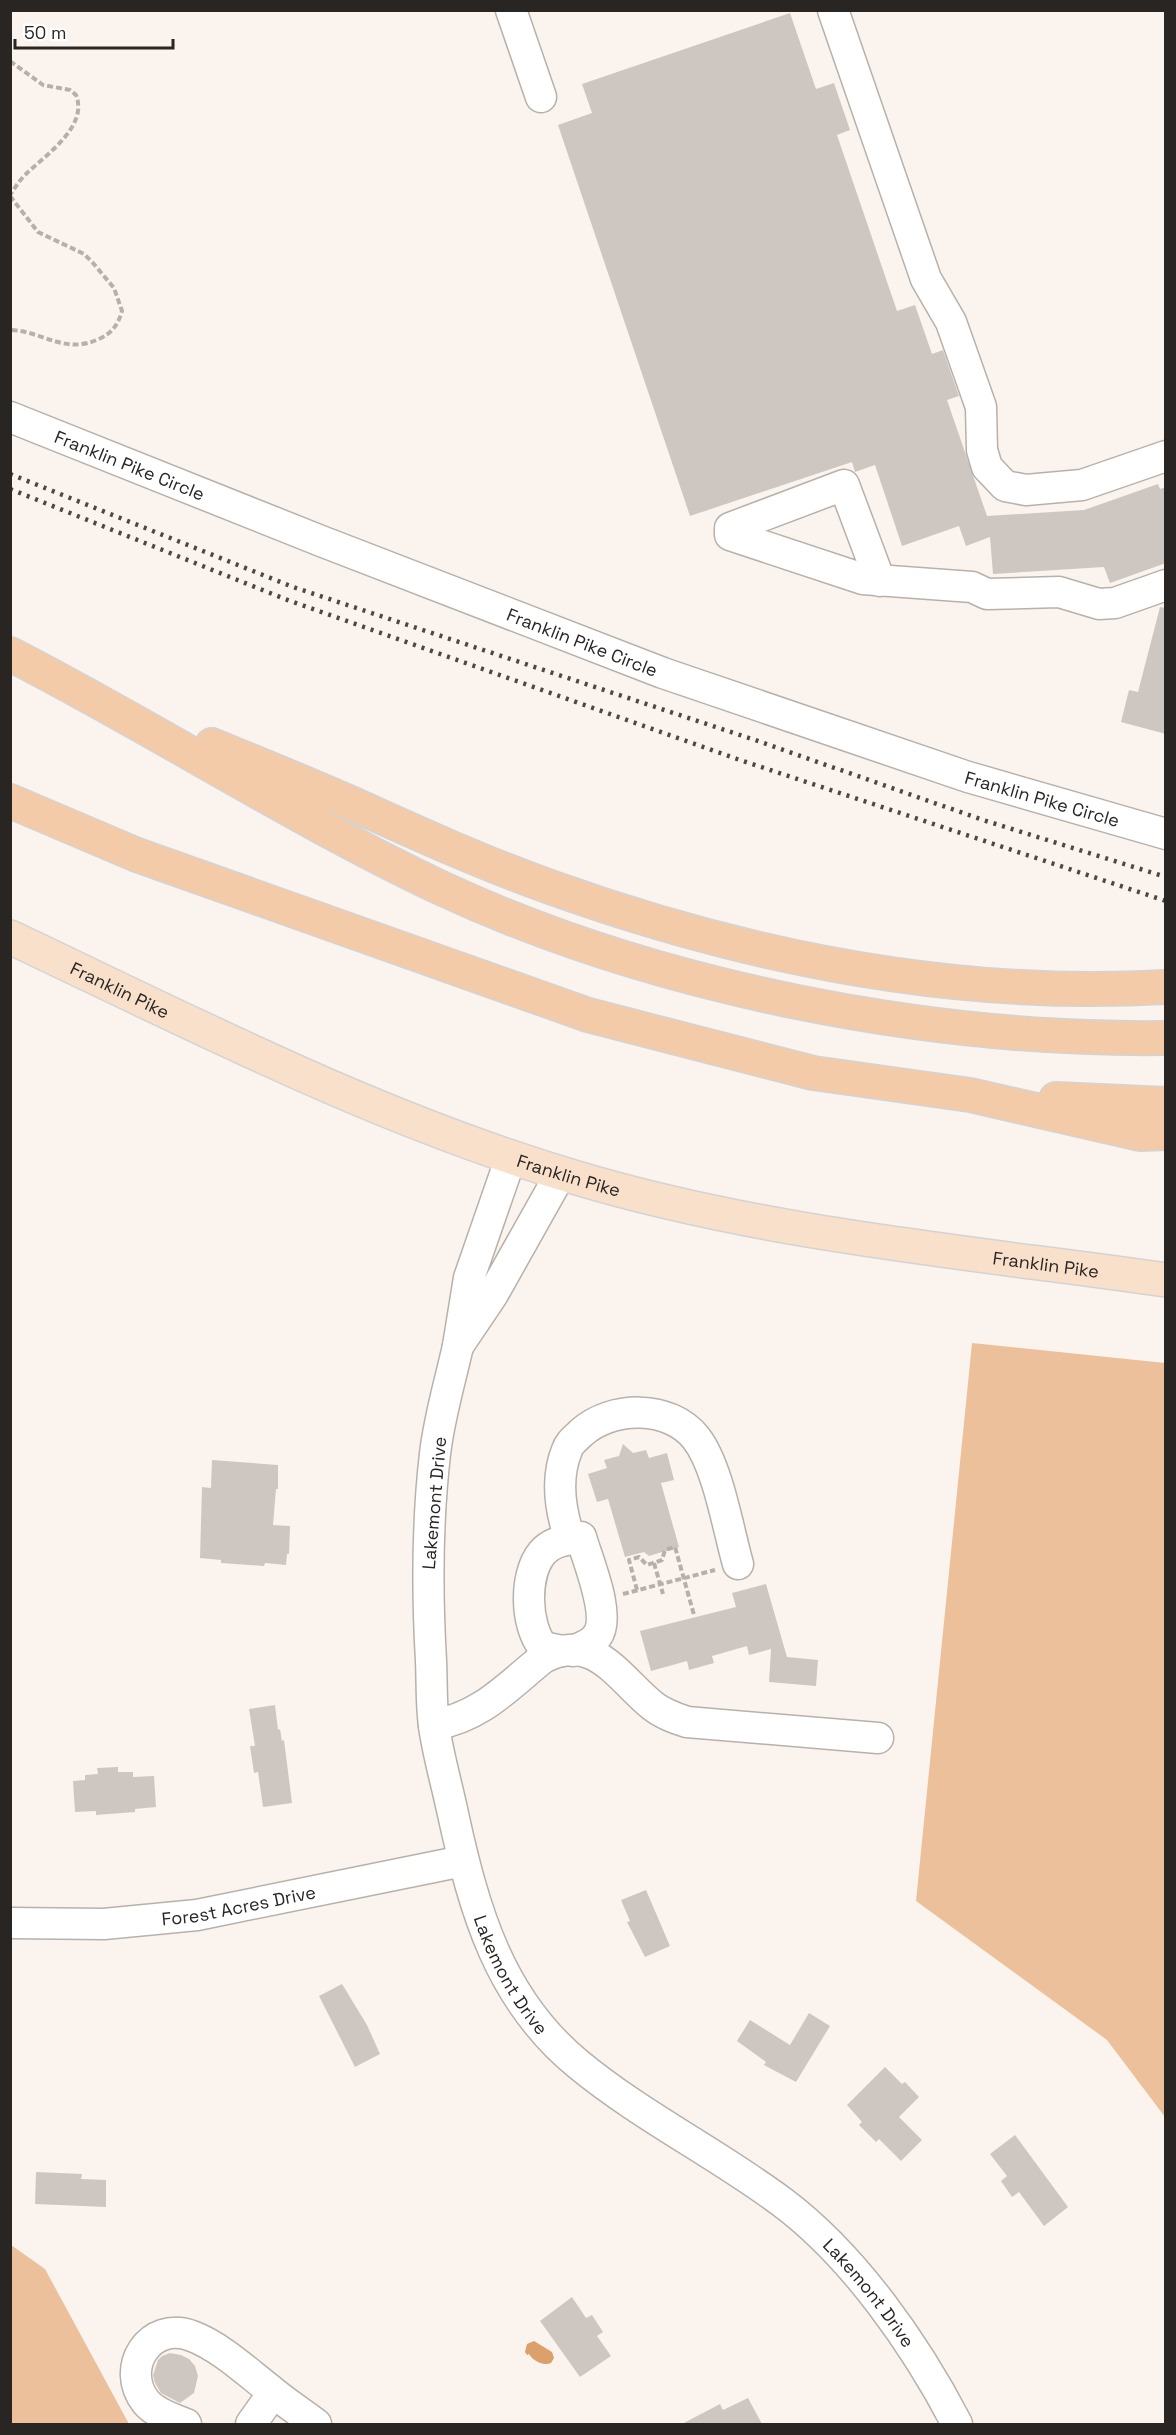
<svg xmlns="http://www.w3.org/2000/svg" width="1176" height="2435" font-family="'Space Grotesk',sans-serif">
  <rect width="100%" height="100%" fill="#fbf4ee"/>
  <path fill="#ebc09b" d="M972,1343L1165,1363V2117L1107,2040L916,1901Z
    M11,2245L45,2269L129,2424H11Z"/>
  <path fill="#dba06b" d="M534,2341L552,2352L554,2358L551,2363C543,2366 533,2361 529,2354L527,2355L525,2352L527,2344Z"/>
  <path fill="#cec7c1" d="M790,13L816,89L834,83L850,130L837,135L897,311L915,305L932,354L943,350L959,396L947,400L987,516L1084,510L1158,484L1160,489L1166,487V563L1110,583L1104,567L993,574L990,537L966,546L959,526L902,546L875,465L855,472L852,462L690,516L558,125L592,113L582,84Z
    M1160,607L1166,608V734L1121,722L1129,690L1138,692Z
    M623,1444L633,1453L646,1450L649,1458L667,1453L674,1480L661,1483L679,1547L649,1556L644,1552L625,1557L608,1499L597,1502L588,1474L607,1468L604,1460L619,1456Z
    M212,1460L278,1465V1489H276L273,1525L290,1526L289,1554H287L286,1565L265,1563L264,1566L221,1563V1560L200,1558L202,1487L211,1488Z
    M766,1584L787,1657L818,1660L816,1686L769,1682L771,1649L749,1655L747,1646L712,1656L714,1663L689,1670L687,1661L651,1671L640,1631L736,1607L732,1593Z
    M275,1705L278,1730L280,1729L282,1741L284,1740L292,1803L263,1807L258,1772L254,1773L250,1746H255L249,1709Z
    M118,1767V1772H133V1777L154,1776L156,1807L135,1809V1812L96,1815V1811L75,1812L73,1781L85,1780V1775L98,1774L97,1768Z
    M646,1890L670,1946L645,1957L627,1922L630,1921L621,1900Z
    M342,1984L367,2025L380,2054L355,2067L319,1996Z
    M809,2013L830,2026L796,2082L764,2065L766,2062L737,2041L750,2020L790,2045Z
    M885,2067L902,2084L905,2082L919,2097L899,2117L922,2140L901,2161L879,2139L876,2142L859,2125L862,2122L847,2105Z
    M1015,2135L1068,2207L1044,2226L1019,2192L1012,2197L1001,2181L1007,2176L990,2154Z
    M36,2172L82,2174L81,2179L106,2180V2207L35,2204Z
    M572,2297L586,2318L592,2315L603,2332L597,2336L611,2356L580,2377L540,2321Z
    M170,2353L181,2355L189,2359L195,2366L198,2376L194,2393L180,2403L161,2393L155,2383L153,2375L158,2360L162,2356Z
    M748,2398L762,2424H682L720,2404L723,2410Z"/>
  <g fill="none" stroke-linecap="round" stroke-linejoin="round">
    <defs>
      <g id="minor">
        <path d="M511,10L541,97"/>
        <path d="M833,10L926,279L951,322L981,407L982,450L987,467L1005,486L1026,490L1082,485L1166,456"/>
        <path id="s1" d="M10,417L321,541L663,673L968,777L1166,834"/>
        <path d="M880,581L844,485L730,528V535L863,579L972,587L987,594L1059,592L1099,604L1115,603L1166,585"/>
        <path d="M511,1157L469,1278L458,1346L493,1294L561,1173"/>
        <path id="s2" d="M458,1346C450,1382 439,1418 435,1454C427,1523 427,1592 431,1661C432,1682 431,1704 434,1726C438,1755 447,1785 453,1814C474,1910 499,1999 578,2064C641,2116 716,2153 782,2202C854,2256 916,2345 957,2424"/>
        <path d="M570,1539C560,1510 555,1479 567,1450C569,1443 576,1438 581,1433C612,1405 670,1405 696,1438C718,1466 728,1529 738,1564"/>
        <path d="M562,1651L543,1647C525,1625 524,1575 542,1553C552,1541 567,1540 581,1537C587,1559 612,1616 597,1636C592,1644 582,1647 573,1651"/>
        <path d="M434,1725C481,1717 507,1687 543,1658C594,1630 620,1680 653,1706C663,1714 675,1718 687,1722L878,1738"/>
        <path id="s3" d="M10,1923L104,1924L197,1915L463,1861"/>
        <path d="M186,2424C173,2419 155,2413 146,2402C119,2368 150,2320 192,2336C219,2346 246,2371 268,2388C283,2401 300,2412 316,2424"/>
        <path d="M251,2424L273,2393"/>
      </g>
      <g id="major">
        <path id="s4" d="M10,937C196,1025 380,1120 577,1178C768,1235 969,1252 1166,1280"/>
      </g>
      <path id="highway" d="M10,654C156,729 293,818 441,888C656,988 929,1041 1166,1038
        M212,745C260,765 308,784 355,805C421,835 485,864 553,888C749,958 957,999 1166,987
        M10,801L137,855L588,1015L813,1073L970,1095L1140,1134L1166,1133
        M1056,1099L1166,1104"/>
    </defs>
    <use href="#minor" stroke="#b7b1ab" stroke-width="33"/>
    <use href="#major" stroke="#d4d3d3" stroke-width="36"/>
    <use href="#highway" stroke="#d4d3d3" stroke-width="36"/>
    <path stroke="#b6b0ab" stroke-width="4" stroke-dasharray="6 3" stroke-linecap="butt" d="M10,61L43,85L70,90L76,95C89,127 44,156 25,175C19,181 15,188 10,195
      M10,196L38,232L84,254L93,263L114,288L122,311C118,325 112,333 99,339C64,355 43,331 10,330
      M654,1563L663,1594
      M637,1590L629,1560L639,1557L647,1565L662,1560L665,1550L675,1547L694,1615
      M623,1594L715,1570"/>
    <use href="#minor" stroke="#fff" stroke-width="30"/>
    <use href="#major" stroke="#f8e0cb" stroke-width="33"/>
    <use href="#highway" stroke="#f4cba8" stroke-width="33"/>
    <path stroke="#4c4846" stroke-width="4.5" stroke-dasharray="3 6" stroke-linecap="butt" d="M10,474L293,587L755,740L983,820L1166,877
      M10,489L285,599L737,759L1166,901"/>
  </g>
  <g text-anchor="middle" dominant-baseline="central" stroke-width="4.5" stroke-linejoin="round" paint-order="stroke">
    <g font-size="18" fill="#282523" stroke="#fff">
      <text stroke="none"><textPath href="#s1" startOffset="129">Franklin Pike Circle</textPath></text>
      <text stroke="none"><textPath href="#s1" startOffset="615">Franklin Pike Circle</textPath></text>
      <text stroke="none"><textPath href="#s1" startOffset="1101">Franklin Pike Circle</textPath></text>
      <text stroke="none"><textPath href="#s4" startOffset="122">Franklin Pike</textPath></text>
      <text stroke="none"><textPath href="#s4" startOffset="608">Franklin Pike</textPath></text>
      <text stroke="none"><textPath href="#s4" startOffset="1094">Franklin Pike</textPath></text>
      <text transform="translate(434 1503) rotate(-85)">Lakemont Drive</text>
      <text stroke="none"><textPath href="#s3" startOffset="230">Forest Acres Drive</textPath></text>
      <text stroke="none"><textPath href="#s2" startOffset="645">Lakemont Drive</textPath></text>
      <text stroke="none"><textPath href="#s2" startOffset="1131">Lakemont Drive</textPath></text>
    </g>
  </g>
  <rect width="1176" height="2435" fill="none" stroke="#282523" stroke-width="24"/>
  <path d="M15 39v9h158v-9" fill="none" stroke="#282523" stroke-width="3"/>
  <text x="24" y="39" font-size="18" fill="#282523" stroke="#ffffff" stroke-width="4.5" paint-order="stroke">50 m</text>
</svg>
